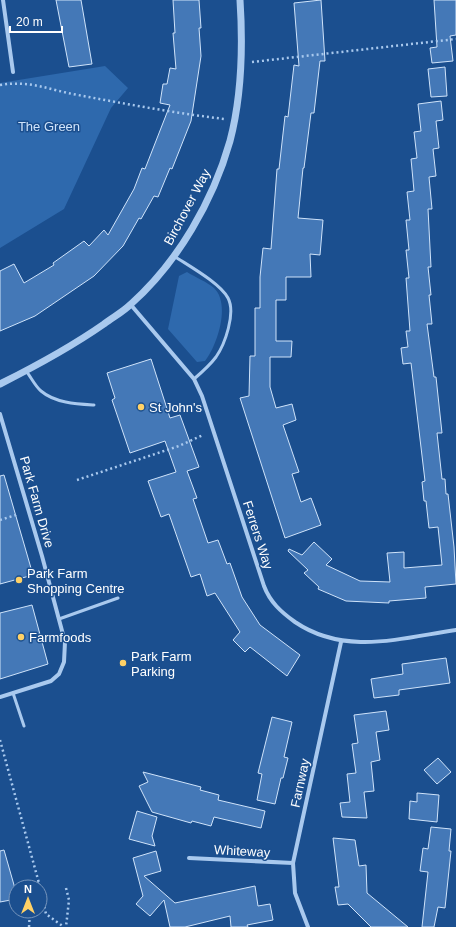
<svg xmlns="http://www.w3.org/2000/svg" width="456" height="927" font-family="Arial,sans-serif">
  <rect width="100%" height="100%" fill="#1b4f8f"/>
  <path fill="#2e69ad" d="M105,66L128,88L111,108L64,209L0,248V83Z
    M187,272C195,277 207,282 214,288C231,304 217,346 205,361L197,362L168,329L179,276Z"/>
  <path fill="#4478b7" stroke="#cfe3fa" d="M56,0H81L92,64L69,67Z
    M173,0H199L201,28H199L201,56L191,121L172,169L170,168L158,197L154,196L141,219L139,218L123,246L94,276L35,316L0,331V271L14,264L24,283L54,265L53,263L84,241L89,246L104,230L108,235L134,189L142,168L145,169L170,105L160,103L163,84H167L170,68L176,69L173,33H175Z
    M321,0L325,61H320L314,113H311L304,168H303L298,218L323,220L320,255L310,254L311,277H286V300H276V341H292L291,357H270V387L276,408L292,404L296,420L283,425L299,472L292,474L301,502L311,498L321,525L285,538L240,398L249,396L250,356H255V308H260V277L263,248L271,249L277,169H279L285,116L288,117L294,65L299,66L294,3Z
    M434,0H456V35L450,36L453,61L432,63L430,48L437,47Z
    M445,67L447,96L431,97L428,69Z
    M441,101L443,120L436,121L439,148L433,149L436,176L429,177L432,209H428L431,267H428L431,295H429L432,324H427L434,377H436L442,433H437L442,479H445L446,494H448L454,547L456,584L425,587L426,598L389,601V603L346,601L318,589L319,587L304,573L308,570L288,551L289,549L302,555L314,542L332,559L326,565L360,581L390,582L387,553L404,552V568L442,565L438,527L429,528L426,501H424L422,482L425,481L411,363L403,364L401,348L408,347L406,331H410L406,278H409L406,250H409L406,220H410L407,192L414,191L411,159L417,158L414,132L421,131L418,104Z
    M151,359L170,418L180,415L199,467L187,471L197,498L193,499L208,543L218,540L227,564L230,563L242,597L260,625L300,655L287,676L250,647L245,652L233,640L240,632L215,593L207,596L200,574L191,577L169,514L161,517L148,481L176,472L165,441L130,453L112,400L115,398L107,373Z
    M4,475L33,575L0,584V476Z
    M32,605L48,664L0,679V613Z
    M446,658L450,683L399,690V695L374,698L371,679L403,674L402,664Z
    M386,711L389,730L376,732L380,760L371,762L374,791L364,792L367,818L342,817L340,803L350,802L347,774L356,773L352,744L358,743L354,715Z
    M272,717L292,722L284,757L288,758L283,778H281L275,804L257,800L262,774L258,773Z
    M438,758L451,772L437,784L424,770Z
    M143,772L201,787L200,790L219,795L218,800L265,811L261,828L214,817L211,826L192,821L191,823L152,812L139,786L148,782Z
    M417,793L439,795L437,822L409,819L410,801L417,802Z
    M137,811L157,817L152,836L155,846L129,839Z
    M431,827L451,829L449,851H451L445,908L438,907L434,927H422L428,872L420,871L423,848L428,849Z
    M333,838L355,840L359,866L366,865L367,893L408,927H371L348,904L338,905L335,887H339Z
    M4,850L16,892V899L0,902V851Z
    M156,851L161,871L144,876L175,903L255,886L258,906L270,904L273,920L247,925L248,927H231L230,916L185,927H170L164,900L150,916L136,904L143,896L133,858Z"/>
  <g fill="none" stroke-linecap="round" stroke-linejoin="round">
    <path stroke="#a9c9ee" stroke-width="2.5" stroke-dasharray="2 3" stroke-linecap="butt" d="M252,62L456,39
      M0,85C31,80 49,90 78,95C126,104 175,113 224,119
      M77,480L179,446L203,435
      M0,520L19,514
      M0,740L40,887
      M34,887L39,883
      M40,887L46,914L64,927
      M66,888L69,900L66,927
      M29,927L30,911"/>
    <path stroke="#a9c9ee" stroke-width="3" d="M174,256C189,266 220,283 228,298C236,313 225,344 216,357C210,365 201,373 194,379
      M26,371C31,377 35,386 41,391C55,403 77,404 94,405
      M59,619L118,598
      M13,693L24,726"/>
    <path stroke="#a9c9ee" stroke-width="4" d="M3,0L13,72
      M131,305L194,379L202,396L264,586C270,602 281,612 295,622C345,656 401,638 456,630
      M0,414L42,556L65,642L64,662L59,674L51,681L0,697
      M189,858L293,863
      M308,927L295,893L293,863L341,642"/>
    <path stroke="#a9c9ee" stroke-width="7" d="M0,384C36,366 71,347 104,324C113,317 123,312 131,304C178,262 213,201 230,141C242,95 243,46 240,0"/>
  </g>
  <g fill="#ffd166" stroke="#1b4f8f" stroke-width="1.5">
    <circle cx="141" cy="407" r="4"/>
    <circle cx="19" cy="580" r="4"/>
    <circle cx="21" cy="637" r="4"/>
    <circle cx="123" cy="663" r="4"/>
  </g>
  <g text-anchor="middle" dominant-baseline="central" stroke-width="3" stroke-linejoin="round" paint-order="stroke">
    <g font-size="13" fill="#cfe3fa" stroke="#1b4f8f">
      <text x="49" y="126">The Green</text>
    </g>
    <g font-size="13" fill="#fff" stroke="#1b4f8f">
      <text transform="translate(187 207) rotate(-62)">Birchover Way</text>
      <text transform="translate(37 502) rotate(74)">Park Farm Drive</text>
      <text transform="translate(258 535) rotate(72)">Ferrers Way</text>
      <text transform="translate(300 783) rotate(-78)">Farnway</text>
      <text transform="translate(242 851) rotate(3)">Whiteway</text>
    </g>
    <g font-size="13" fill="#fff" stroke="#1b4f8f" text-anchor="start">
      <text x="149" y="407">St John's</text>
      <text x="27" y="573">Park Farm<tspan x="27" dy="15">Shopping Centre</tspan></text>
      <text x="29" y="637">Farmfoods</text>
      <text x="131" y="656">Park Farm<tspan x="131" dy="15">Parking</tspan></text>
    </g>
  </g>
  <g transform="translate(28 899)"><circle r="19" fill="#1b4f8f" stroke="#7695bc"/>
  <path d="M0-3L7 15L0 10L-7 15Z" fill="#ffd166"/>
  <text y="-6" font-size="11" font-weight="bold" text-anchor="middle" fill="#ffffff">N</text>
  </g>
  <path d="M10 26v6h52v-6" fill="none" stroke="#ffffff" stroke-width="2"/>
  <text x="16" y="26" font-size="12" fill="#ffffff" stroke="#1b4f8f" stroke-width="3" paint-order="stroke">20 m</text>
</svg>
